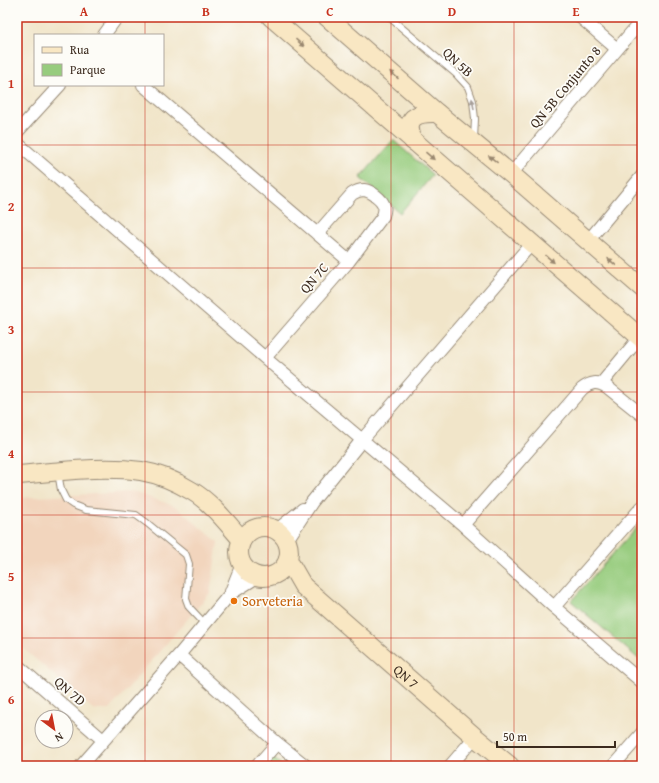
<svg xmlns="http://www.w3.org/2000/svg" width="659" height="783" font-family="'Gentium Book Plus',serif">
  <rect width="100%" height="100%" fill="#fdfcf7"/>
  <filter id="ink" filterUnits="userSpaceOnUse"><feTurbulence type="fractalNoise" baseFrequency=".025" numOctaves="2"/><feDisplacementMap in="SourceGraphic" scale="8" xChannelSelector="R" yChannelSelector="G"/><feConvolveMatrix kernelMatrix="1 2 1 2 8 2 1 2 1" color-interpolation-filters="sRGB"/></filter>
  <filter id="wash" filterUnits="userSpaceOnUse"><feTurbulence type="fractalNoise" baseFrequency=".012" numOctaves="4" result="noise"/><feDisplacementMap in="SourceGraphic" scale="16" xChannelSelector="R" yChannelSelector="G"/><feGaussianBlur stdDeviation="0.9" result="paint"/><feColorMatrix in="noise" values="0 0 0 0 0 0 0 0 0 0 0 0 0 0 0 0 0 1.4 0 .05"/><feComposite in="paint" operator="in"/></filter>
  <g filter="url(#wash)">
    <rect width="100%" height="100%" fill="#f1e5c9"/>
    <path fill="#f2d5bd" d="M133,492L175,506L218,542L210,593L109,710H94L17,643V498Z"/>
    <path fill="#97cc7e" stroke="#697b4e" d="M393,140L433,175L400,213L360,178Z
      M642,521V662L571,601Z
      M273,758L283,766H267Z"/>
  </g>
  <g filter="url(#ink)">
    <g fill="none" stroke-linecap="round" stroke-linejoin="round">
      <defs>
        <path id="lane" d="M389,17L456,74L468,87L473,101L475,119L474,139
          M58,472L61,490L66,500L73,505L86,510L136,515L147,523L186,555L189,564L186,599L189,607L205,624"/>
        <path id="street" d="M580,17L617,49
          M104,35L117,17
          M143,85L349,261
          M17,132L60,85
          M17,143L265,358L463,525L554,607L642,682
          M511,174L642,20
          M588,241L642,176
          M265,358L349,261L383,216C384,213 385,209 384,206C382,199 371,191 364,190C359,190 355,192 352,194L317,234
          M601,384L640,337
          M463,525L582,389C591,382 597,381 607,387L642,415
          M277,530L303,509
          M287,540L312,502L362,440L532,243
          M230,594L242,564
          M554,607L642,507
          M179,655L277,743L306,766
          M17,665L103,740
          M81,766L179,655L230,594L257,577
          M257,766L277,743
          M450,766L475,737
          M613,766L642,733"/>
        <g id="secondary">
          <path d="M271,17L642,339"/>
          <path d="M327,17L437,113L511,174L642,288"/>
          <path d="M413,141C404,118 415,112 437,113"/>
          <path d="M17,475C56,472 103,465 141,471C159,474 177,482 192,491C212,503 227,523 242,540"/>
          <circle cx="264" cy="552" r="25"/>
          <path id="s1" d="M288,560L303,586L475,737L510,766"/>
        </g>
      </defs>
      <use href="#lane" stroke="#968874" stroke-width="8"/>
      <use href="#street" stroke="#968874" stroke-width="14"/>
      <use href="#secondary" stroke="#968874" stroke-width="20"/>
      <use href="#lane" stroke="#fff" stroke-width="6"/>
      <use href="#street" stroke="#fff" stroke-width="12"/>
      <use href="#secondary" stroke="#f9e7c3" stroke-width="18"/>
    </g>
    <defs><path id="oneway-solid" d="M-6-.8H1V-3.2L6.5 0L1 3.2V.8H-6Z"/></defs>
    <g fill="#9a8870">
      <use href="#oneway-solid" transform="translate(300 43) rotate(41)"/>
      <use href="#oneway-solid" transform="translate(394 75) rotate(-139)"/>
      <use href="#oneway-solid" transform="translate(430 156) rotate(41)"/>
      <use href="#oneway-solid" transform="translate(493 159) rotate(-141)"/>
      <use href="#oneway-solid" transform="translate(550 259) rotate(41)"/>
      <use href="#oneway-solid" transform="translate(612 262) rotate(-139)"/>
    </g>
    <use fill="#a79f9a" href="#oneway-solid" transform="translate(473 104) rotate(-101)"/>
  </g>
  <path fill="none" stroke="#c8321e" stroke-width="1" stroke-opacity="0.55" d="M145,17V35M268,17V766M391,17V766M514,17V766M145,85V766M17,145H642M17,268H642M17,392H642M17,515H642M17,638H642"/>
  <circle fill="#e8710a" stroke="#fdfcf7" stroke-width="1.5" cx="234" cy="601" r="4"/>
  <g text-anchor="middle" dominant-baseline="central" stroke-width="3.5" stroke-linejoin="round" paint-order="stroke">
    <g font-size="14" fill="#3b2a1e" stroke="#fdfcf7">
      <text transform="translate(458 62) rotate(43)">QN 5B</text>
      <text transform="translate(565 87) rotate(-50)">QN 5B Conjunto 8</text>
      <text transform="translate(314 278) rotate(-49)">QN 7C</text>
      <text stroke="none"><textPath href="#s1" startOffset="167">QN 7</textPath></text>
      <text transform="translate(70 691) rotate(41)">QN 7D</text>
    </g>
    <g font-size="14" fill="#c56008" stroke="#fdfcf7" text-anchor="start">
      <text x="242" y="601">Sorveteria</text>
    </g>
  </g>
  <rect width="659" height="783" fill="none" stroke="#fdfcf7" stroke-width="44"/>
  <rect x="34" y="34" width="130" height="52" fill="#fdfcf7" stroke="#afa8a0"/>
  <rect x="42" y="47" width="20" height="6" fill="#f9e7c3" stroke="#afa8a0"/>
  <text x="70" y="54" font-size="12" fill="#3b2a1e">Rua</text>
  <rect x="42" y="64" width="20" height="12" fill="#97cc7e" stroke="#afa8a0"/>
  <text x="70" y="74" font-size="12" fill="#3b2a1e">Parque</text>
  <g transform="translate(54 729) rotate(148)"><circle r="19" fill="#fdfcf7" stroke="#afa8a0"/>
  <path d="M0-3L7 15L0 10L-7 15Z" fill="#c8321e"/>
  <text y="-6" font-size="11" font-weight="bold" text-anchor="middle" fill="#3b2a1e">N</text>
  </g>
  <path d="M497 741v6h118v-6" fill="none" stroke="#3b2a1e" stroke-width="2"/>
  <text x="503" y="741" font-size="12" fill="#3b2a1e" stroke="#fdfcf7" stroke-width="3" paint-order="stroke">50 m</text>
  <rect x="22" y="22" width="615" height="739" fill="none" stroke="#c8321e" stroke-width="1.5"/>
  <g font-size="13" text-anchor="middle" font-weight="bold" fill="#c8321e">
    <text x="84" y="16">A</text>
    <text x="206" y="16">B</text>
    <text x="330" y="16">C</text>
    <text x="452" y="16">D</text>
    <text x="576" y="16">E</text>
    <text x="11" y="88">1</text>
    <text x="11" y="211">2</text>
    <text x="11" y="334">3</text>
    <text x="11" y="458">4</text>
    <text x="11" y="581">5</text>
    <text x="11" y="704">6</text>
  </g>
</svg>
